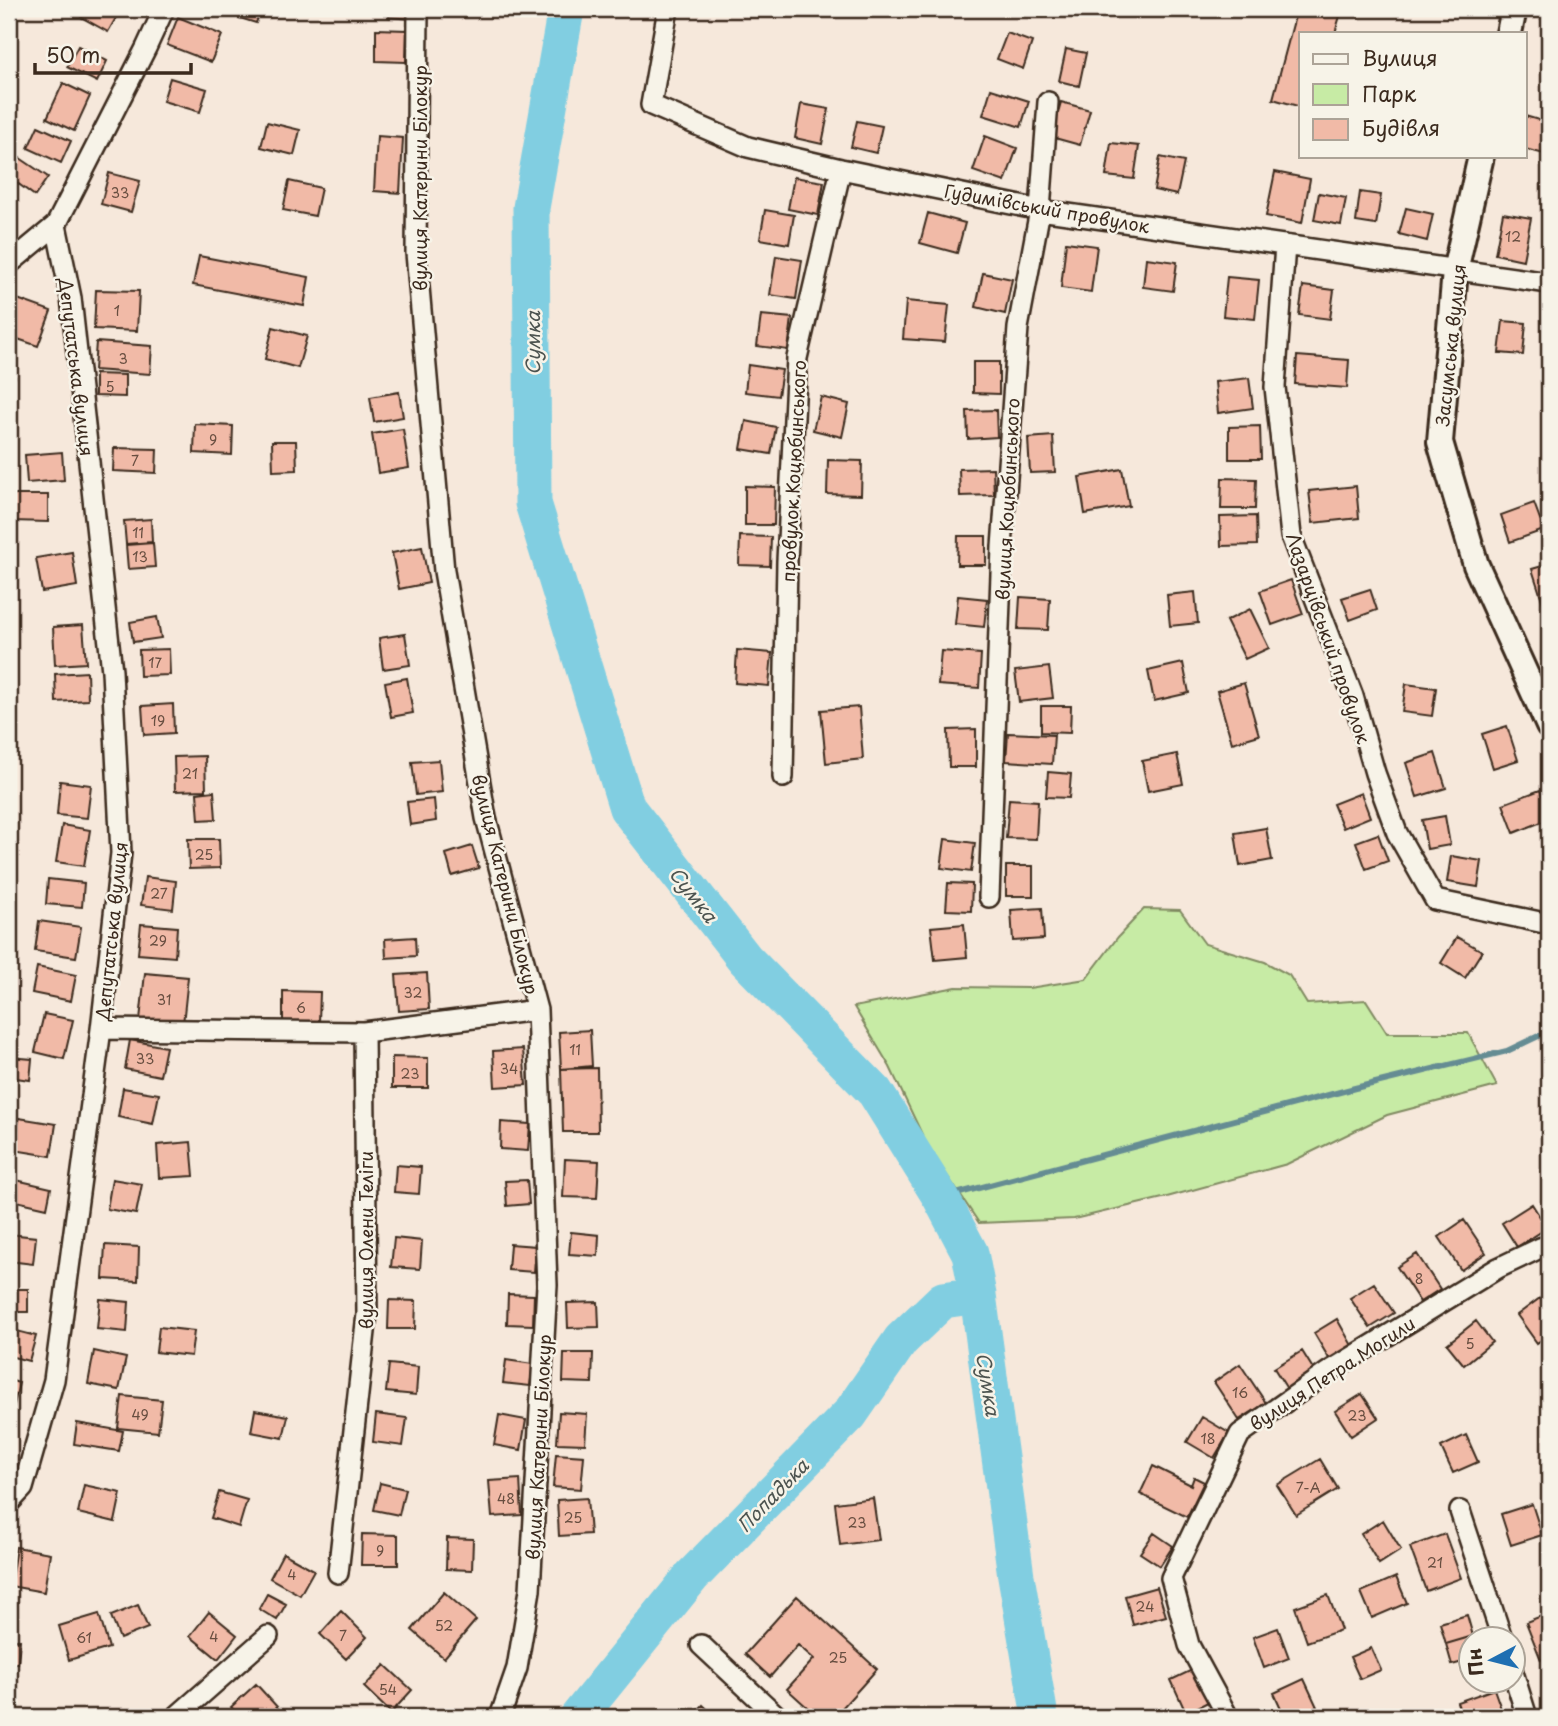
<svg xmlns="http://www.w3.org/2000/svg" width="1558" height="1726" font-family="'Playpen Sans',sans-serif">
  <rect width="100%" height="100%" fill="#f6e8db"/>
  <filter id="ink" filterUnits="userSpaceOnUse"><feTurbulence type="fractalNoise" baseFrequency=".0143" numOctaves="2"/><feDisplacementMap in="SourceGraphic" scale="14" xChannelSelector="R" yChannelSelector="G"/><feConvolveMatrix kernelMatrix="1 2 1 2 8 2 1 2 1" color-interpolation-filters="sRGB"/></filter>
  <g filter="url(#ink)">
    <path fill="#c7eba5" stroke="#818a62" stroke-width="2" d="M1144,909L1180,910L1205,944L1265,962L1289,975L1307,1004L1366,1000L1387,1033H1468L1497,1086L1387,1115L1287,1164L1167,1197L1074,1219L979,1223L928,1147L890,1067L854,1007L956,987L1029,988L1086,979L1118,937Z"/>
    <g fill="none" stroke-linecap="round" stroke-linejoin="round">
      <path stroke="#658c93" stroke-width="6" d="M941,1198L1355,1088L1507,1051L1549,1031"/>
      <path stroke="#81cee1" stroke-width="37" d="M566,9L531,208L533,503L627,808L745,959L875,1092L941,1198L970,1253L978,1295L1016,1576L1040,1717
        M578,1717L692,1576L850,1414L901,1340L943,1300L978,1295"/>
    </g>
    <path fill="#f1baa7" stroke="#3b2a1e" stroke-width="2" d="M85,9H121L108,32L81,17Z
      M229,9H261L256,23L227,14Z
      M390,9H413L412,19L389,17Z
      M1027,9H1047L1043,17Z
      M1297,9H1342L1335,33H1301V107L1273,99Z
      M178,17L222,35L211,62L167,45Z
      M376,29L407,30L406,62L376,61Z
      M1007,33L1032,42L1023,69L997,59Z
      M78,46L107,61L97,82L67,67Z
      M1066,49L1086,53L1079,86L1059,81Z
      M170,78L207,89L200,112L163,101Z
      M63,83L90,96L74,131L47,118Z
      M991,89L1029,101L1021,127L983,115Z
      M1061,102L1090,110L1080,145L1051,137Z
      M801,104L829,109L822,144L795,138Z
      M1525,116L1549,123L1548,155L1525,149Z
      M857,121L882,126L876,153L851,147Z
      M267,122L300,130L294,155L261,147Z
      M38,126L71,141L61,163L28,148Z
      M377,136L403,138L400,193L374,191Z
      M985,136L1017,148L1005,182L973,171Z
      M1111,143L1139,146L1134,179L1106,176Z
      M17,156L48,177L35,196L9,177V169Z
      M1160,157L1184,162L1177,195L1154,190Z
      M1275,172L1310,179L1302,223L1266,216Z
      M109,173L140,181L131,212L101,204Z
      M794,177L824,182L818,215L788,209Z
      M289,181L321,188L315,216L283,210Z
      M1360,192L1381,195L1376,225L1356,222Z
      M1319,193L1346,198L1341,225L1314,220Z
      M1406,208L1433,214L1427,241L1399,234Z
      M765,210L794,215L789,244L760,239Z
      M928,213L965,223L957,253L920,243Z
      M1503,213L1531,218L1523,260L1495,254Z
      M9,216L16,222L9,230Z
      M1066,242L1097,246L1091,292L1061,288Z
      M199,256L309,277L304,306L193,285Z
      M776,256L802,260L796,299L770,295Z
      M1146,258L1177,262L1173,291L1143,287Z
      M983,273L1012,279L1005,314L976,307Z
      M1227,277L1259,280L1255,319L1223,316Z
      M1303,286L1334,290L1330,319L1299,315Z
      M96,290L139,291L137,331L94,329Z
      M9,296L51,311L38,346L9,336Z
      M906,301L949,305L945,342L903,339Z
      M761,315L792,318L788,350L757,346Z
      M1503,321L1526,323L1523,355L1499,353Z
      M273,327L307,336L298,368L265,359Z
      M96,342L152,346L150,374L94,370Z
      M1297,356L1349,360L1347,388L1295,384Z
      M973,362H999V394L973,393Z
      M748,365L782,370L778,396L745,392Z
      M95,374L125,375V397L95,396Z
      M9,375L15,377L9,393Z
      M1249,378L1253,408L1218,413L1215,382Z
      M399,392L403,417L374,422L370,397Z
      M821,397L849,404L842,437L813,430Z
      M996,410L997,437L968,439L967,411Z
      M746,421L776,427L771,454L741,449Z
      M195,424L233,426L232,455L194,453Z
      M1260,426L1261,459H1229V427Z
      M403,429L409,468L378,473L372,434Z
      M1053,436L1055,472L1030,473L1028,438Z
      M272,441H296L297,470L273,471Z
      M114,448L157,449L156,473L113,471Z
      M62,452L64,480L27,483L25,455Z
      M828,460L862,461L861,495L827,494Z
      M993,468L994,495L960,496L959,469Z
      M1122,469L1129,506L1085,514L1079,477Z
      M1222,478L1256,479L1255,509H1221Z
      M745,486L775,487L774,525H745Z
      M1356,486L1359,518L1313,523L1309,491Z
      M13,495H48V522L12,521Z
      M1534,503L1544,530L1510,542L1501,515Z
      M1256,516L1257,545L1221,546L1220,517Z
      M151,519L152,542L126,544L124,521Z
      M740,536L771,537L770,566L739,565Z
      M958,536H986V565H957Z
      M153,543L155,567L128,569L126,545Z
      M422,547L429,583L399,589L392,553Z
      M72,552L77,586L42,592L36,558Z
      M1549,564V601L1543,603L1532,569Z
      M1291,580L1303,614L1272,625L1260,591Z
      M1370,589L1377,610L1350,620L1342,598Z
      M1195,592L1198,623L1170,626L1167,595Z
      M958,596L987,599L984,627L955,624Z
      M1020,597L1050,599L1048,630L1018,629Z
      M1250,609L1269,648L1245,659L1226,621Z
      M157,617L161,638L133,642L130,622Z
      M83,625L86,663L55,665L53,627Z
      M405,634L410,665L383,669L379,638Z
      M169,649L170,675L140,676L139,650Z
      M737,650L772,653L769,686L735,683Z
      M941,651L981,654L979,688L938,685Z
      M1183,663L1189,693L1154,701L1148,671Z
      M1049,667L1053,698L1019,702L1015,671Z
      M87,672L88,700L56,702L55,674Z
      M407,678L413,713L391,717L385,682Z
      M1244,683L1259,735L1232,743L1217,691Z
      M1406,684L1436,688L1432,716L1402,712Z
      M173,704L174,733L144,735L142,706Z
      M1041,706H1071L1070,733L1041,732Z
      M859,707L863,759L826,763L821,710Z
      M1507,726L1518,760L1493,768L1482,734Z
      M976,729V767H949L948,730Z
      M1008,733L1054,735L1052,764L1006,761Z
      M1435,753L1446,788L1417,797L1406,763Z
      M1177,754L1183,784L1148,791L1142,761Z
      M205,756L206,790L175,791L174,757Z
      M439,760L442,792L416,795L412,762Z
      M1048,772L1071,774L1069,798L1046,797Z
      M60,781L91,785L87,818L57,815Z
      M1540,790L1549,813V819L1514,833L1503,804Z
      M214,791L216,819L199,820L197,793Z
      M1361,793L1370,817L1343,828L1333,804Z
      M434,799L436,821L410,825L407,802Z
      M1009,799L1038,801L1036,839L1006,838Z
      M1445,816L1450,845L1427,849L1422,820Z
      M62,825L90,830L84,866L56,862Z
      M1266,828L1272,860L1240,866L1235,833Z
      M1378,834L1388,861L1366,869L1356,842Z
      M188,839H219L220,868L189,869Z
      M945,839L975,843L971,872L941,868Z
      M472,846L479,868L452,876L446,854Z
      M1451,856L1482,861L1478,887L1447,882Z
      M1006,866H1033V896H1006Z
      M145,877L176,881L173,909L141,905Z
      M48,879L84,883L82,907L46,904Z
      M948,883L972,884L971,911L946,910Z
      M1042,908L1044,939L1013,941L1011,910Z
      M39,921L81,927L76,957L35,951Z
      M141,924L177,927L175,957L138,954Z
      M964,924L967,957L935,960L931,927Z
      M415,937L416,956L386,958L385,939Z
      M1457,937L1482,951L1465,978L1441,963Z
      M37,967L76,975L71,1001L32,993Z
      M145,973L188,977L183,1024L140,1020Z
      M427,973L429,1009L399,1011L396,975Z
      M283,991L320,992L319,1022H283Z
      M44,1014L73,1020L64,1059L35,1052Z
      M590,1030L592,1066L561,1069L559,1032Z
      M130,1040L166,1047L160,1076L125,1069Z
      M523,1049L526,1085L495,1087L493,1051Z
      M9,1057L32,1059L30,1080L9,1077Z
      M392,1057L428,1058V1088H392Z
      M597,1068L598,1132H563L561,1069Z
      M123,1088L159,1094L153,1124L118,1117Z
      M19,1118L56,1124L51,1156L14,1150Z
      M501,1122L530,1124L528,1151L500,1149Z
      M191,1142L194,1176L159,1178L157,1145Z
      M565,1159L599,1161L597,1198L563,1197Z
      M396,1165L421,1167L419,1194L394,1192Z
      M112,1179L142,1184L136,1214L107,1209Z
      M16,1180L51,1188L47,1208L12,1200Z
      M527,1180L529,1204L507,1206L505,1181Z
      M1532,1204L1547,1228L1517,1247L1502,1223Z
      M1464,1220L1486,1253L1461,1270L1439,1237Z
      M571,1232L599,1235L598,1256L569,1254Z
      M9,1234L36,1237L33,1264L9,1261Z
      M394,1238L422,1241L420,1269L391,1267Z
      M510,1244L536,1246L534,1272L508,1270Z
      M105,1245L139,1247L138,1281L103,1279Z
      M1417,1254L1440,1289L1420,1302L1397,1267Z
      M1374,1283L1394,1313L1370,1328L1350,1298Z
      M9,1289H28V1312H9Z
      M508,1294L534,1295L533,1325L507,1324Z
      M1540,1298L1549,1311V1334L1537,1343L1517,1315Z
      M100,1299L129,1302L127,1332L97,1329Z
      M389,1300L416,1301L415,1329H388Z
      M598,1302L599,1327L568,1328L567,1303Z
      M1337,1319L1354,1349L1331,1362L1314,1333Z
      M1476,1321L1492,1342L1464,1365L1447,1344Z
      M159,1327L194,1331L191,1356L156,1352Z
      M9,1329L36,1336L29,1361L9,1356Z
      M94,1351L126,1358L119,1390L88,1384Z
      M1302,1351L1315,1372L1287,1389L1274,1368Z
      M564,1353H593L592,1383L563,1382Z
      M506,1360L533,1364L530,1386L503,1383Z
      M389,1364L418,1367L416,1395L386,1392Z
      M1240,1364L1266,1403L1239,1420L1214,1382Z
      M9,1380L19,1383L13,1410L9,1409Z
      M1362,1394L1378,1418L1351,1436L1335,1411Z
      M122,1396L162,1400L158,1432L118,1428Z
      M255,1410L288,1416L283,1438L251,1432Z
      M559,1412L587,1414L585,1444L557,1443Z
      M376,1414L407,1418L403,1446L373,1442Z
      M499,1415L526,1420L521,1450L494,1445Z
      M1202,1417L1229,1433L1214,1458L1187,1442Z
      M77,1423L123,1431L119,1451L74,1444Z
      M1466,1435L1478,1462L1453,1473L1441,1447Z
      M556,1454L584,1456L581,1489L553,1487Z
      M1320,1459L1338,1489L1296,1515L1277,1485Z
      M1153,1466L1191,1485L1194,1477L1204,1482L1187,1517L1140,1494Z
      M520,1479L522,1515L492,1517L489,1481Z
      M380,1483L405,1489L399,1515L374,1510Z
      M84,1485L121,1493L115,1522L78,1513Z
      M219,1492L247,1500L239,1527L211,1518Z
      M587,1498L590,1534L559,1536L557,1500Z
      M873,1498L879,1540L840,1545L835,1503Z
      M1532,1504L1542,1535L1511,1545L1501,1514Z
      M1383,1520L1401,1550L1379,1564L1361,1534Z
      M1154,1533L1173,1546L1160,1566L1140,1553Z
      M362,1534L398,1535V1565H361Z
      M1445,1534L1461,1578L1426,1591L1410,1547Z
      M447,1538L473,1539L472,1570L446,1569Z
      M16,1547L50,1553L44,1592L10,1586Z
      M283,1553L314,1570L300,1595L270,1578Z
      M1396,1577L1407,1603L1372,1618L1361,1592Z
      M1157,1587L1166,1616L1133,1625L1125,1596Z
      M444,1592L476,1620L444,1658L412,1630Z
      M267,1594L286,1604L277,1620L259,1609Z
      M1328,1595L1341,1630L1307,1642L1295,1607Z
      M797,1596L877,1669L834,1717H818L787,1689L814,1659L798,1645L770,1677L745,1654Z
      M138,1605L148,1628L120,1639L111,1616Z
      M341,1611L367,1637L346,1659L320,1634Z
      M209,1612L237,1635L218,1659L190,1636Z
      M1549,1613V1657L1541,1660L1526,1622Z
      M99,1614L109,1648L69,1660L59,1626Z
      M1467,1615L1473,1636L1446,1644L1440,1623Z
      M1278,1628L1289,1658L1264,1668L1253,1637Z
      M1473,1636V1638H1470V1660L1452,1665L1446,1644Z
      M9,1640H20L18,1663H9Z
      M1371,1648L1381,1670L1360,1679L1350,1657Z
      M385,1665L412,1690L391,1713L364,1687Z
      M1192,1670L1208,1702L1186,1713L1171,1680Z
      M1304,1679L1317,1707L1293,1717H1285L1274,1693Z
      M256,1684L279,1709L271,1717H240L231,1707Z
      M1494,1689L1504,1717H1462L1457,1702Z
      M703,1705L716,1717H692Z"/>
    <g fill="none" stroke-linecap="round" stroke-linejoin="round">
      <defs>
        <path id="minor" d="M418,9L416,253L444,571L486,818L537,1010L547,1285L530,1590L517,1668L500,1717
          M668,9L651,105L748,147L841,169L1040,210L1549,283
          M1285,245L1275,387L1291,536L1353,696L1375,773L1397,833L1435,900L1549,924
          M9,264L56,225L146,48L164,9
          M783,777L787,561L797,358L841,169
          M989,897L1002,547L1018,328L1040,210L1048,102
          M101,1029L364,1032L537,1010
          M9,1503L23,1488L54,1380L101,1029L121,853L112,671L71,298L56,225
          M1460,1511L1502,1638
          M338,1573L367,1314L364,1032
          M701,1645L778,1717
          M1512,1669L1527,1717
          M176,1717L268,1636
          M1228,1717L1189,1645L1171,1578L1240,1434L1328,1372L1498,1268L1540,1248L1549,1245"/>
        <path id="tertiary" d="M1509,33L1514,9
          M1481,156L1455,271L1440,442L1476,565L1549,726"/>
      </defs>
      <use href="#minor" stroke="#3b2a1e" stroke-width="24"/>
      <use href="#tertiary" stroke="#3b2a1e" stroke-width="30"/>
      <use href="#minor" stroke="#f7f3e8" stroke-width="19"/>
      <use href="#tertiary" stroke="#f7f3e8" stroke-width="24"/>
    </g>
  </g>
  <g text-anchor="middle" dominant-baseline="central" stroke-width="5" stroke-linejoin="round" paint-order="stroke">
    <g font-size="14" fill="#684e40">
      <text x="120" y="192">33</text>
      <text x="1513" y="236">12</text>
      <text x="117" y="310">1</text>
      <text x="123" y="358">3</text>
      <text x="110" y="386">5</text>
      <text x="213" y="439">9</text>
      <text x="135" y="460">7</text>
      <text x="138" y="532">11</text>
      <text x="140" y="556">13</text>
      <text x="155" y="662">17</text>
      <text x="158" y="720">19</text>
      <text x="190" y="773">21</text>
      <text x="204" y="854">25</text>
      <text x="159" y="893">27</text>
      <text x="158" y="940">29</text>
      <text x="413" y="992">32</text>
      <text x="164" y="999">31</text>
      <text x="301" y="1007">6</text>
      <text x="575" y="1049">11</text>
      <text x="145" y="1058">33</text>
      <text x="509" y="1068">34</text>
      <text x="410" y="1073">23</text>
      <text x="1419" y="1278">8</text>
      <text x="1470" y="1343">5</text>
      <text x="1240" y="1392">16</text>
      <text x="140" y="1414">49</text>
      <text x="1357" y="1415">23</text>
      <text x="1208" y="1438">18</text>
      <text x="1308" y="1487">7-А</text>
      <text x="506" y="1498">48</text>
      <text x="573" y="1517">25</text>
      <text x="857" y="1522">23</text>
      <text x="380" y="1550">9</text>
      <text x="1435" y="1562">21</text>
      <text x="292" y="1574">4</text>
      <text x="1145" y="1606">24</text>
      <text x="444" y="1625">52</text>
      <text x="343" y="1635">7</text>
      <text x="214" y="1636">4</text>
      <text x="84" y="1637">61</text>
      <text x="838" y="1657">25</text>
      <text x="388" y="1689">54</text>
    </g>
    <g font-size="18" fill="#3b2a1e" stroke="#f7f3e8">
      <text transform="translate(419 178) rotate(-90)">вулиця Катерини Білокур</text>
      <text transform="translate(1047 208) rotate(10)">Гудимівський провулок</text>
      <text transform="translate(1450 345) rotate(-84)">Засумська вулиця</text>
      <text transform="translate(77 367) rotate(83)">Депутатська вулиця</text>
      <text transform="translate(793 471) rotate(-87)">провулок Коцюбинського</text>
      <text transform="translate(1007 499) rotate(-87)">вулиця Коцюбинського</text>
      <text transform="translate(1329 638) rotate(71)">Лазарцівський провулок</text>
      <text transform="translate(506 884) rotate(76)">вулиця Катерини Білокур</text>
      <text transform="translate(111 931) rotate(-84)">Депутатська вулиця</text>
      <text transform="translate(365 1240) rotate(-90)">вулиця Олени Теліги</text>
      <text transform="translate(1332 1373) rotate(-33)">вулиця Петра Могили</text>
      <text transform="translate(538 1447) rotate(-87)">вулиця Катерини Білокур</text>
    </g>
    <g font-size="19" font-style="italic" fill="#4c534f" stroke="#f7f3e8">
      <text transform="translate(532 343) rotate(-90)">Сумка</text>
      <text transform="translate(694 894) rotate(52)">Сумка</text>
      <text transform="translate(989 1384) rotate(81)">Сумка</text>
      <text transform="translate(772 1495) rotate(-46)">Попадька</text>
    </g>
  </g>
  <rect width="1558" height="1726" fill="none" stroke="#f7f3e8" stroke-width="35"/>
  <rect x="18" y="18" width="1523" height="1691" fill="none" stroke="#3b2a1e" stroke-width="2.5" filter="url(#ink)"/>
  <rect x="1299" y="32" width="228" height="126" fill="#f7f3e8" stroke="#aca397" stroke-width="2"/>
  <rect x="1313" y="54" width="35" height="10" fill="#f7f3e8" stroke="#aca397" stroke-width="2"/>
  <text x="1362" y="66" font-size="21" fill="#3b2a1e">Вулиця</text>
  <rect x="1313" y="84" width="35" height="21" fill="#c7eba5" stroke="#aca397" stroke-width="2"/>
  <text x="1362" y="102" font-size="21" fill="#3b2a1e">Парк</text>
  <rect x="1313" y="119" width="35" height="21" fill="#f1baa7" stroke="#aca397" stroke-width="2"/>
  <text x="1362" y="136" font-size="21" fill="#3b2a1e">Будівля</text>
  <g transform="translate(1492 1660) rotate(263)"><circle r="33" fill="#f7f3e8" stroke="#aca397" stroke-width="2"/>
  <path d="M0-5L12 26L0 18L-12 26Z" fill="#1f6fb2"/>
  <text y="-10" font-size="19" font-weight="bold" text-anchor="middle" fill="#3b2a1e">Пн</text>
  </g>
  <path d="M35 63v10h156v-10" fill="none" stroke="#3b2a1e" stroke-width="3.5"/>
  <text x="46" y="63" font-size="21" fill="#3b2a1e" stroke="#f7f3e8" stroke-width="5" paint-order="stroke">50 m</text>
</svg>
